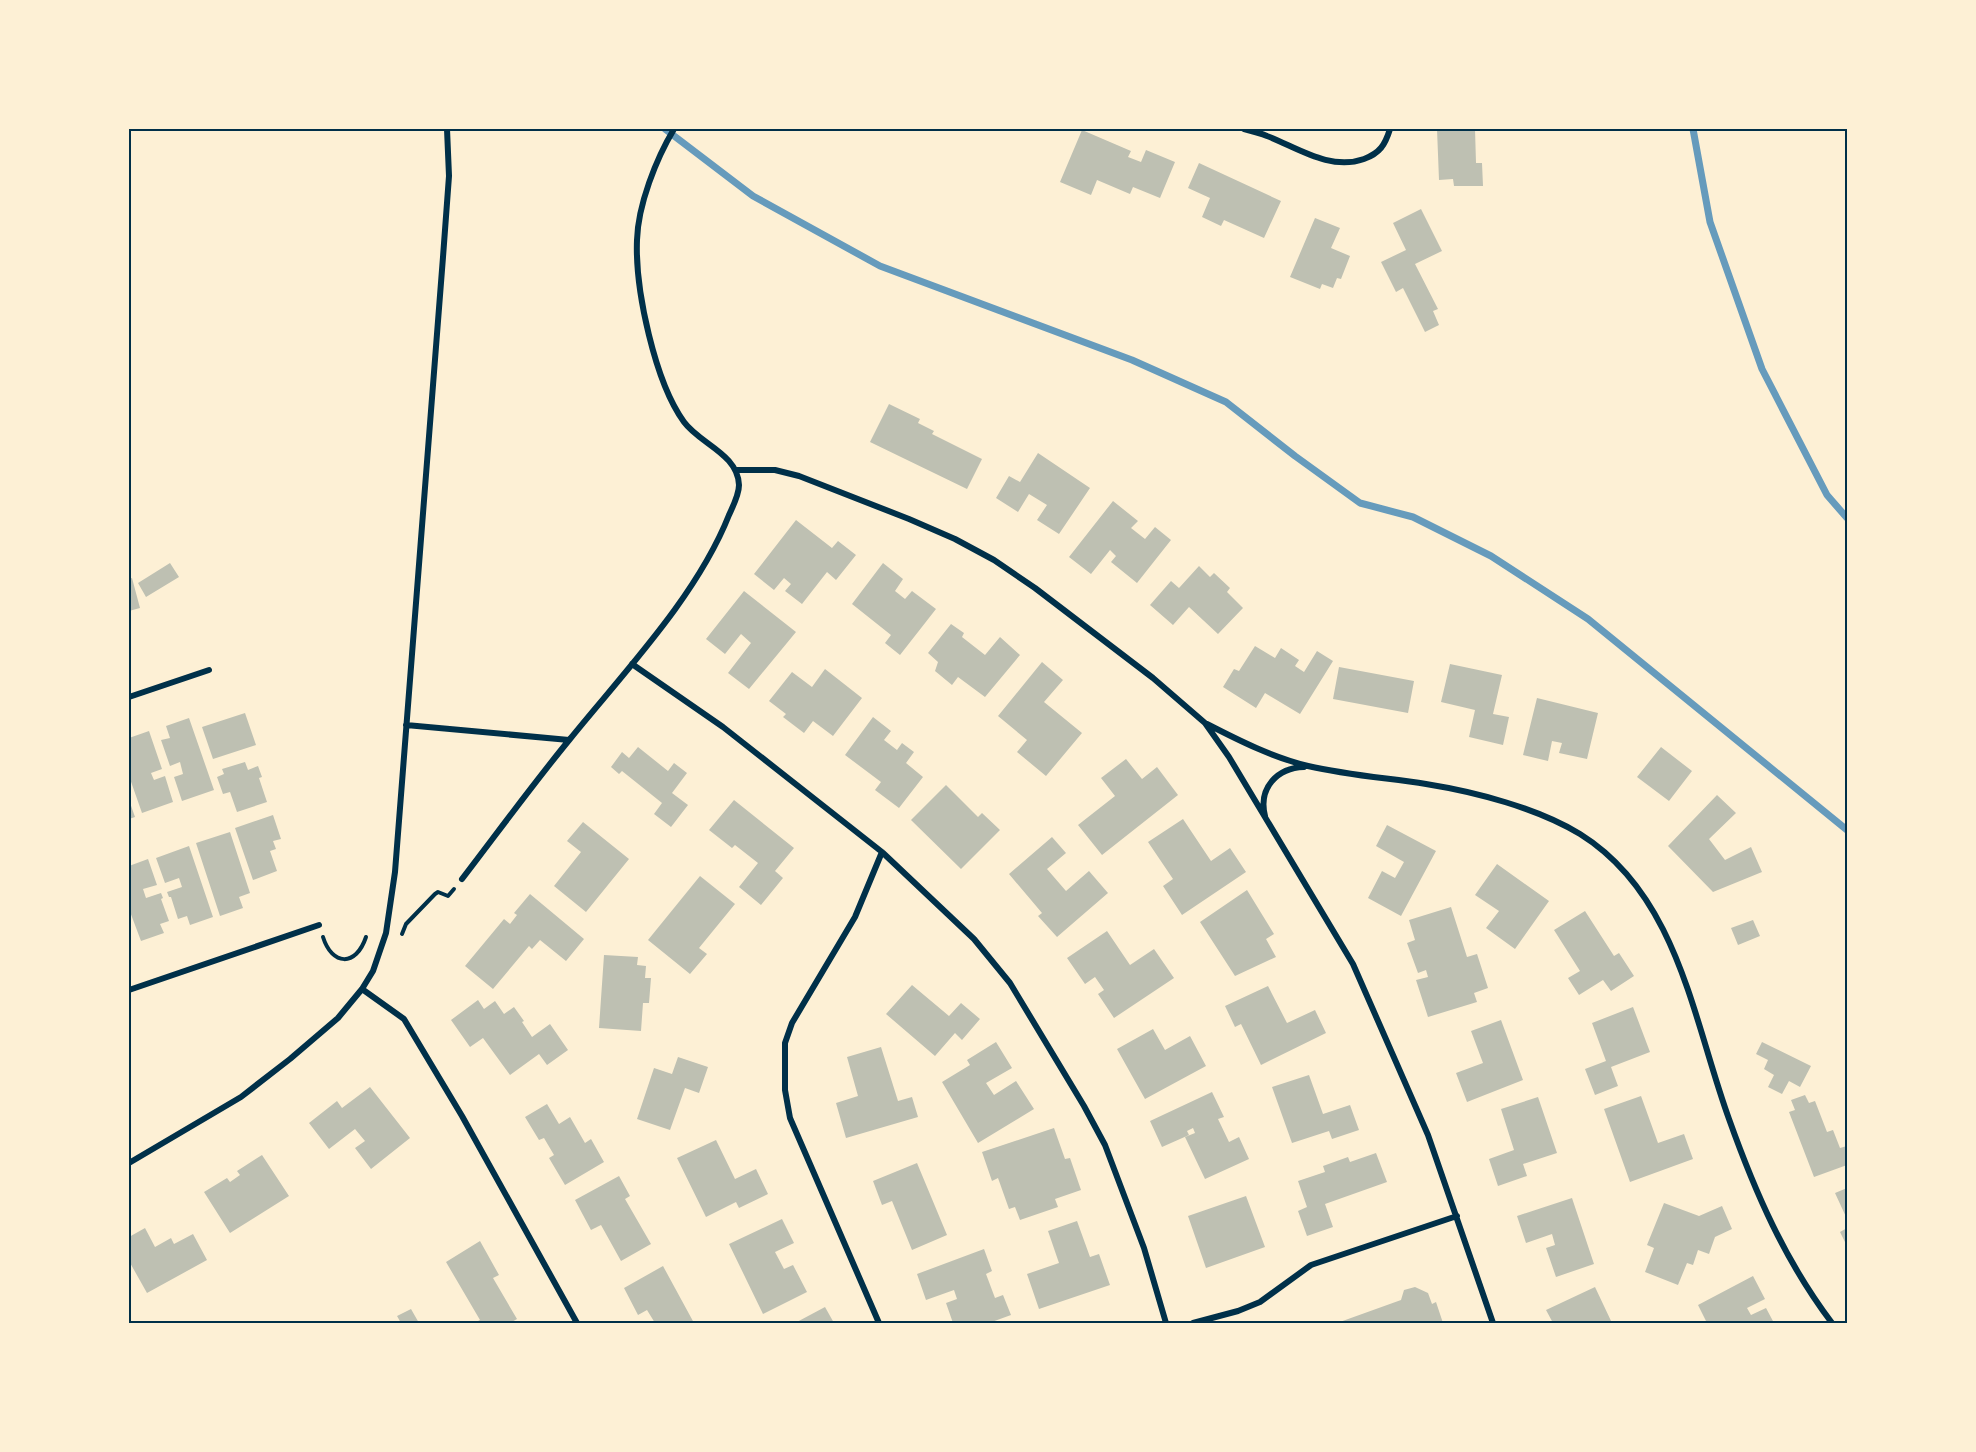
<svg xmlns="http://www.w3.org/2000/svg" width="1976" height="1452" font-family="'DejaVu Sans',sans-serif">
  <rect width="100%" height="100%" fill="#fdf0d5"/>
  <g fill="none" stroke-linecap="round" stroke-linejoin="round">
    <path stroke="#669bbc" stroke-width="7" d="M665,129L753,196L880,266L1132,360L1226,402L1295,456L1360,503L1413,517L1491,556L1588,619L1847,830
      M1693,129L1710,222L1762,369L1827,495L1847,518"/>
  </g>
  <path fill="#bec0b2" d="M1437,129H1475L1476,163H1482L1483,186H1454L1453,179L1439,180Z
    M1082,130L1131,151L1128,157L1141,162L1146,150L1175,162L1160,198L1133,187L1130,194L1097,180L1091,195L1060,182Z
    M1199,163L1281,201L1264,238L1224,220L1221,226L1202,217L1210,198L1188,188Z
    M1421,209L1442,251L1415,264L1438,309L1433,311L1439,325L1425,332L1403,288L1396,292L1381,262L1406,250L1393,223Z
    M1315,218L1340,228L1331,248L1350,256L1341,279L1337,278L1333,288L1322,284L1320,289L1290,277Z
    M889,404L920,419L918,423L934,431L932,434L982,459L967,489L870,442Z
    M1038,453L1090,488L1059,534L1037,520L1047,505L1029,494L1018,512L996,498L1009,476L1020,482Z
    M1113,501L1138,521L1131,528L1145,539L1155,527L1171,540L1137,583L1111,562L1116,556L1110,550L1091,574L1069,557Z
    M796,520L832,548L838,541L856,555L836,580L827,572L802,604L785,591L791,584L784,578L774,590L754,574Z
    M170,563L179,577L146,597L138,583Z
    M883,563L903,579L895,591L905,599L912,591L936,609L900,655L885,643L891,635L852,604Z
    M1199,566L1210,577L1214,573L1230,588L1227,592L1243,608L1218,634L1189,607L1173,625L1150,605L1171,581L1179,588Z
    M132,578L140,608L129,611V579Z
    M744,591L796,632L749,689L728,673L751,643L741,634L725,654L706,639Z
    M951,624L964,633L962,637L985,655L1000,637L1020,655L985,697L958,677L952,685L935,671L938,662L928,653Z
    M1255,646L1275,658L1281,648L1299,660L1295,666L1304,672L1317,651L1333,661L1300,714L1265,693L1256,708L1223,687L1234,669L1239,671Z
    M1042,662L1063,680L1044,702L1082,733L1046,776L1017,752L1027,740L998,716Z
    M1450,664L1502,675L1493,714L1509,717L1503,745L1469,737L1475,710L1441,702Z
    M1339,667L1414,681L1408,713L1333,699Z
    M825,669L862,698L833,736L813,721L804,733L783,717L786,714L769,701L792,672L812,687Z
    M1537,698L1598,713L1587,759L1559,753L1562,743L1552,741L1548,761L1523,755Z
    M245,713L256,745L213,759L202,727Z
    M873,717L891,731L884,740L897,750L902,743L914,752L906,763L923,777L899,808L875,790L881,782L845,755Z
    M189,718L214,790L182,801L174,777L183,774L180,762L170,766L161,740L170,738L166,726Z
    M149,731L162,769L151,773L154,780L165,776L173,802L142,813L129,776V738Z
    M638,747L668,771L674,763L687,773L672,793L688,805L671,827L654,814L662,803L622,771L619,774L611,767L622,752L629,758Z
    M1661,747L1692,771L1669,801L1637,777Z
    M1126,759L1142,779L1157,767L1178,795L1102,855L1078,825L1115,796L1101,778Z
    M245,762L248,770L258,766L262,777L259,778L267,802L237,812L230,792L223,794L217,777L224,774L222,769Z
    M946,785L978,817L982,813L1000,830L961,869L911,820Z
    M1717,795L1736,813L1709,839L1725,860L1751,847L1762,872L1713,892L1668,846Z
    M129,800L135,817L129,819Z
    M734,800L794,848L775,871L783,878L761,905L739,887L758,863L735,845L732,848L709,830Z
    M273,815L281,839L273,841L276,849L270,851L277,871L253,880L235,828Z
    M1183,819L1211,861L1230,848L1246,872L1182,915L1163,886L1173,879L1148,842Z
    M583,822L629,859L586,912L554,886L581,852L567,841Z
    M1387,825L1436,851L1401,916L1368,898L1382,871L1395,878L1404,862L1376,846Z
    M230,832L250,893L239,897L243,908L220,916L196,843Z
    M1052,837L1066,853L1047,869L1066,891L1089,871L1108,893L1057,937L1038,916L1042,913L1009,874Z
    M189,846L213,917L190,925L187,916L178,919L171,897H169L167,892L182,887L179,878L165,883L156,858Z
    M148,859L157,885L143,889L146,898L161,893L163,898L161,899L169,921L160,924L164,933L141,941L129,909V866Z
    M1497,864L1549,901L1515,949L1486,928L1499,911L1475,895Z
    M700,876L735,904L699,948L707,954L690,974L648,940Z
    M1247,890L1274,934L1266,939L1276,957L1235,976L1200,922Z
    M530,894L584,939L566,961L540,940L532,949L529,946L493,989L465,966L504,919L510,924L517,915L514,913Z
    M1451,907L1467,957L1477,954L1488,988L1474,993L1477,1002L1428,1017L1416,980L1428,977L1426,970L1418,973L1407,943L1415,940L1409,920Z
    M1585,911L1614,956L1619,953L1634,976L1611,991L1603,980L1579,995L1568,978L1580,971L1554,930Z
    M1753,920L1760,936L1738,945L1731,928Z
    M1107,931L1130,965L1154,949L1174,978L1114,1018L1098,994L1104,990L1095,977L1085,984L1067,958Z
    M604,955L638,957L637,965L646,966L645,978H651L649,1003H643L641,1031L599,1028Z
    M912,985L949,1016L961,1003L980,1019L962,1040L955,1033L935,1056L886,1014Z
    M1268,986L1287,1023L1315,1010L1326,1033L1261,1065L1241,1024L1235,1027L1225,1006Z
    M478,1000L484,1009L495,1001L504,1014L514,1007L524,1021L522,1022L532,1037L550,1024L568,1050L547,1065L539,1054L510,1075L483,1038L470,1047L451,1020Z
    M1633,1007L1650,1052L1611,1067L1618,1086L1595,1095L1585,1069L1606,1061L1592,1023Z
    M1501,1020L1523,1080L1467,1102L1456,1073L1483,1063L1471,1031Z
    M1153,1029L1165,1050L1190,1036L1206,1066L1145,1099L1117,1049Z
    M996,1042L1012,1068L986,1083L994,1095L1016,1081L1034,1109L978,1143L942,1082L970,1065L967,1060Z
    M1762,1042L1811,1066L1800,1087L1789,1081L1782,1094L1768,1087L1774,1075L1764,1069L1768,1060L1756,1054Z
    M881,1047L898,1101L912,1097L918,1117L846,1138L836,1103L858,1096L847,1057Z
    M678,1057L708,1067L699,1093L685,1088L670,1130L637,1119L654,1068L672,1074Z
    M1309,1075L1323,1114L1350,1105L1359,1130L1332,1139L1329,1131L1292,1143L1272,1087Z
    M370,1087L410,1138L371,1169L355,1148L365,1141L355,1129L329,1149L309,1123L337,1101L342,1108Z
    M1212,1092L1224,1117L1218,1119L1229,1142L1239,1137L1249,1159L1205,1179L1185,1137L1195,1133L1193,1128L1187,1131L1189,1135L1162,1147L1150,1121Z
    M1805,1095L1809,1103L1815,1101L1827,1132L1833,1130L1840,1148L1847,1146V1165L1814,1177L1789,1112L1795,1110L1791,1100Z
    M1641,1096L1658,1143L1684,1134L1693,1159L1630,1182L1604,1109Z
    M1538,1097L1557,1153L1523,1164L1527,1176L1498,1186L1489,1159L1514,1150L1501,1109Z
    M547,1104L559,1124L570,1117L585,1143L591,1139L604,1162L565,1185L549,1158L554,1155L544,1138L539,1140L525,1117Z
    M1054,1128L1065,1159L1070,1158L1081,1190L1055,1199L1058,1207L1020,1220L1015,1207L1009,1209L998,1178L992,1181L982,1152Z
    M716,1140L735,1179L756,1169L768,1194L739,1208L736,1202L706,1217L677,1158Z
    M1376,1153L1387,1182L1325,1204L1333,1227L1307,1236L1298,1211L1307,1207L1298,1181L1325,1172L1323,1166L1348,1157L1350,1162Z
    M262,1155L289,1196L230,1233L204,1192L227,1178L230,1182L240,1175L237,1171Z
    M917,1163L947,1235L912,1250L892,1201L882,1205L873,1181Z
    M619,1176L630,1196L625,1199L651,1244L621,1261L601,1225L591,1230L575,1200Z
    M1847,1188V1219L1835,1193Z
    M1246,1196L1265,1247L1206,1268L1188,1216Z
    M1572,1198L1594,1264L1556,1277L1546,1248L1555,1245L1552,1234L1526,1243L1517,1216Z
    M1664,1203L1699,1216L1722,1206L1732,1229L1715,1237L1709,1254L1698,1250L1693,1265L1687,1263L1678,1285L1645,1272L1654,1248L1647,1245Z
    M782,1219L794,1243L775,1252L784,1269L793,1265L807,1292L763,1314L729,1244Z
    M1077,1221L1090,1257L1099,1254L1110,1285L1039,1309L1027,1274L1059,1263L1048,1231Z
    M145,1228L155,1247L171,1238L174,1244L193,1234L207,1260L147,1293L129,1261V1237Z
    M1847,1228V1246L1840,1232Z
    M480,1241L499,1275L493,1278L517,1319L510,1323H474L480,1320L446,1262Z
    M984,1249L992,1271L986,1274L995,1298L1003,1295L1011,1315L989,1323H953L946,1303L957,1299L954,1290L926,1300L917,1274Z
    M663,1266L694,1323H655L647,1310L638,1315L624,1288Z
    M1753,1276L1765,1299L1747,1308L1751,1315L1766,1308L1774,1323H1707L1698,1305Z
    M1415,1287L1428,1293L1432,1304L1436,1302L1443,1323H1337L1401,1300L1404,1290Z
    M1595,1287L1612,1323H1553L1546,1310Z
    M825,1307L834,1323H795Z
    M411,1309L419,1323H401L397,1316Z"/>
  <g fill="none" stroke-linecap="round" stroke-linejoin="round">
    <path stroke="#003049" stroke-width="4" d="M402,934L406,924L435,894L438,892L448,896L454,889
      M323,937C332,966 356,967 366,937"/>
    <path stroke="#003049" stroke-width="6" d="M1244,129C1252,131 1260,133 1267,136C1298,148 1330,171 1364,159C1380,153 1385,145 1390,129
      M736,470H775L799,476L909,519L955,539L994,560L1035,588L1153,678L1205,723L1229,757L1353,964L1428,1135L1493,1323
      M632,664L723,727L882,852L974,939L1010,983L1084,1106L1105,1145L1144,1248L1166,1323
      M129,697L209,670
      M1207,724C1240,741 1272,757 1308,766C1347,775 1387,778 1426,784C1476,792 1537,808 1580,834C1678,895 1693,1020 1729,1119C1755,1192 1785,1261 1832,1323
      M406,725L569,740
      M1265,816C1258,788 1277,768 1304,767
      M462,879C498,832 533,784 570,739C625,671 697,596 729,515C733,506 739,495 739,485C738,454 700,444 684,422C655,382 635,290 637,240C638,205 656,159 674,129
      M362,989L404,1019L462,1116L577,1323
      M129,990L319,925
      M129,1163L241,1097L290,1059L338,1018L362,989L373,971L386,933L395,872L443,257L449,176L447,129
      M879,1323L790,1118L785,1090V1043L792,1023L855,917L882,852
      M1193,1323L1238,1311L1260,1302L1311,1265L1457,1216"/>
  </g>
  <rect width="1976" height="1452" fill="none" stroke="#fdf0d5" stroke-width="261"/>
  <rect x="130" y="130" width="1716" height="1192" fill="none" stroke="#003049" stroke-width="2"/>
</svg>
